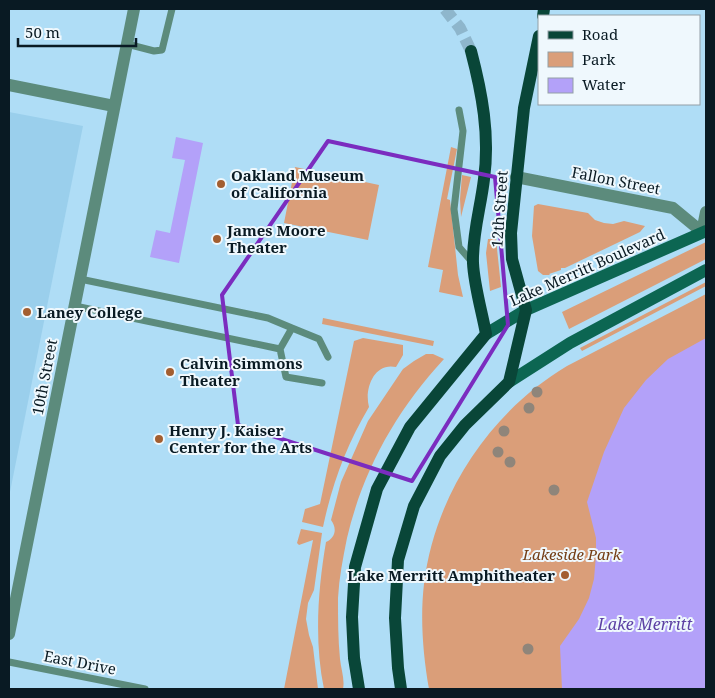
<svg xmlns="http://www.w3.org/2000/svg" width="715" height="698" font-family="'Noto Serif',serif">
  <rect width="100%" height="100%" fill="#afddf6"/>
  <path fill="#9acfec" d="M9,112L83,126L9,497Z"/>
  <path fill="#da9e79" d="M451,147L457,149L447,199L450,200L458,275L463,297L439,292L443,270L428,267Z
    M295,167L379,185L368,240L284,223Z
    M462,175L471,177L461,217L460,199Z
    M538,204L588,213L595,220L604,223L613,224L624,221L645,226L640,232L565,268H561V270L549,274L550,275H543L538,271L532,236L534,206Z
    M488,239H496L501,287L490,291L486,253Z
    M706,242V259L569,329L562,312Z
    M706,282V286L582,351L580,348Z
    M706,294V689H429C423,655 420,618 424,584C435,494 490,412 567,366Z
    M323,318L434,341L433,346L322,324Z
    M363,338L403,345V355L396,367C374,362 364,389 369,407C347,444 332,484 323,527L302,522L305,509L320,504L354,341Z
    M426,354H433L444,359C396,411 363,470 347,538C343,558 339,578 338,598C338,619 338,639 340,659C341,669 345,680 343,689H324C314,641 318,589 326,542C336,537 337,528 331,520L341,482L368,421L403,369L414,361Z
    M301,529L322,533L314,590L308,603L306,619L309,635L313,647L318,689H284L313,540L299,545L297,543Z"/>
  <path fill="#b3a1f9" d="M176,137L203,143L179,263L150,257L156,230L170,233L185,160L172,158Z
    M706,338V689H562L560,646L579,619L589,598L594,579L596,555V538L587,502L604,452L624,408L646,380L668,359Z"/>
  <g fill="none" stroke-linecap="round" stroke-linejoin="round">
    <path stroke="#8eb6cc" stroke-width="12" stroke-dasharray="12 6" stroke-linecap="butt" d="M445,9L460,28L471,51"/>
    <path stroke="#5c8b7c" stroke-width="7" d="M127,44L154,51L162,50L172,9
      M459,110L463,131L454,209L459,247L473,263
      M80,279L268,318L292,328
      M75,306L280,349
      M322,383L286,377L280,349L292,328L319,339L328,357
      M9,662L145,689"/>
    <path stroke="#5c8b7c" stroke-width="12" d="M9,85L114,106
      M516,177L673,208L702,232L706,212
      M9,634L134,9"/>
    <path stroke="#0c6652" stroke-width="12" d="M486,334L526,310L706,231
      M509,382L570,343L706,270"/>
    <path stroke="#094638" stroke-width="12" d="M543,16L544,9
      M359,689L354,658L352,617L355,567L377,489L410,427L486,334C482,312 474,285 473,263C472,235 481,206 484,179C490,135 482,93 471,51
      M401,689L398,668L395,618L398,560L414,506L440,456L465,425L509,382L526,310L512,259L511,233L524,108L539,36"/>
  </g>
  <g fill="#8f857a">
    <circle cx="537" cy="392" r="5.5"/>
    <circle cx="529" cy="408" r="5.5"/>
    <circle cx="504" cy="431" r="5.5"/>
    <circle cx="498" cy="452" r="5.5"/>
    <circle cx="510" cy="462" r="5.5"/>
    <circle cx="554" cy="490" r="5.5"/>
    <circle cx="528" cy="649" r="5.5"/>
  </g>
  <path fill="none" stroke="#7b2cbf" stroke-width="4" stroke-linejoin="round" d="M328,141L495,177L508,325L412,481L238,425L222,295Z"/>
  <g fill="#a35e30" stroke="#eff8fd" stroke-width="2">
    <circle cx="221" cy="184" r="5"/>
    <circle cx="217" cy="239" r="5"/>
    <circle cx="27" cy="312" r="5"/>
    <circle cx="170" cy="372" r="5"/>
    <circle cx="159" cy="439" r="5"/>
    <circle cx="565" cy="575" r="5"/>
  </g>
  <g text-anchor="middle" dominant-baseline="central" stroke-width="4" stroke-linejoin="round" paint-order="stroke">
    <g font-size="15" font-weight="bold" fill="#091a23" stroke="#eff8fd" text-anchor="start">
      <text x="231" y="175">Oakland Museum<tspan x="231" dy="17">of California</tspan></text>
      <text x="227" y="230">James Moore<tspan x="227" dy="17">Theater</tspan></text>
      <text x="37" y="312">Laney College</text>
      <text x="180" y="363">Calvin Simmons<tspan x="180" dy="17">Theater</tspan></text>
      <text x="169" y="430">Henry J. Kaiser<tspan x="169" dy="17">Center for the Arts</tspan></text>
      <text x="555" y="575" text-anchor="end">Lake Merritt Amphitheater</text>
    </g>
    <g font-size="15" fill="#091a23" stroke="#eff8fd">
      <text transform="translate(616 180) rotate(11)">Fallon Street</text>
      <text transform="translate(499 209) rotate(-86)">12th Street</text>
      <text transform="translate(587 267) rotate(-24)">Lake Merritt Boulevard</text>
      <text transform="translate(44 377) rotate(-79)">10th Street</text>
      <text transform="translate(80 662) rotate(11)">East Drive</text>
    </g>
    <g font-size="15" font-style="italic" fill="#743d15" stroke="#eff8fd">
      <text x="572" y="554">Lakeside Park</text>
    </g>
    <g font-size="16" font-style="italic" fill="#5c40a4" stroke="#eff8fd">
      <text x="645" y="624">Lake Merritt</text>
    </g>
  </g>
  <rect width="715" height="698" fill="none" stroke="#091a23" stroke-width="20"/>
  <rect x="538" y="15" width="162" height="90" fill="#eff8fd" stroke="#939fa6"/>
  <rect x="548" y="31" width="25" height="8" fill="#094638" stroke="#939fa6"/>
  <text x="582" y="40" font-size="15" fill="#091a23">Road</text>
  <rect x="548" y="52" width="25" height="15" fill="#da9e79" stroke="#939fa6"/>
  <text x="582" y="65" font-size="15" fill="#091a23">Park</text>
  <rect x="548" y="78" width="25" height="15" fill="#b3a1f9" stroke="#939fa6"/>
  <text x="582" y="90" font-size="15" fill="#091a23">Water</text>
  <path d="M18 38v8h118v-8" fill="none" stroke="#091a23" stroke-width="2.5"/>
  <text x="25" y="38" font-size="15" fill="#091a23" stroke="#eff8fd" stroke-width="4" paint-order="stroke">50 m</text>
</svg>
